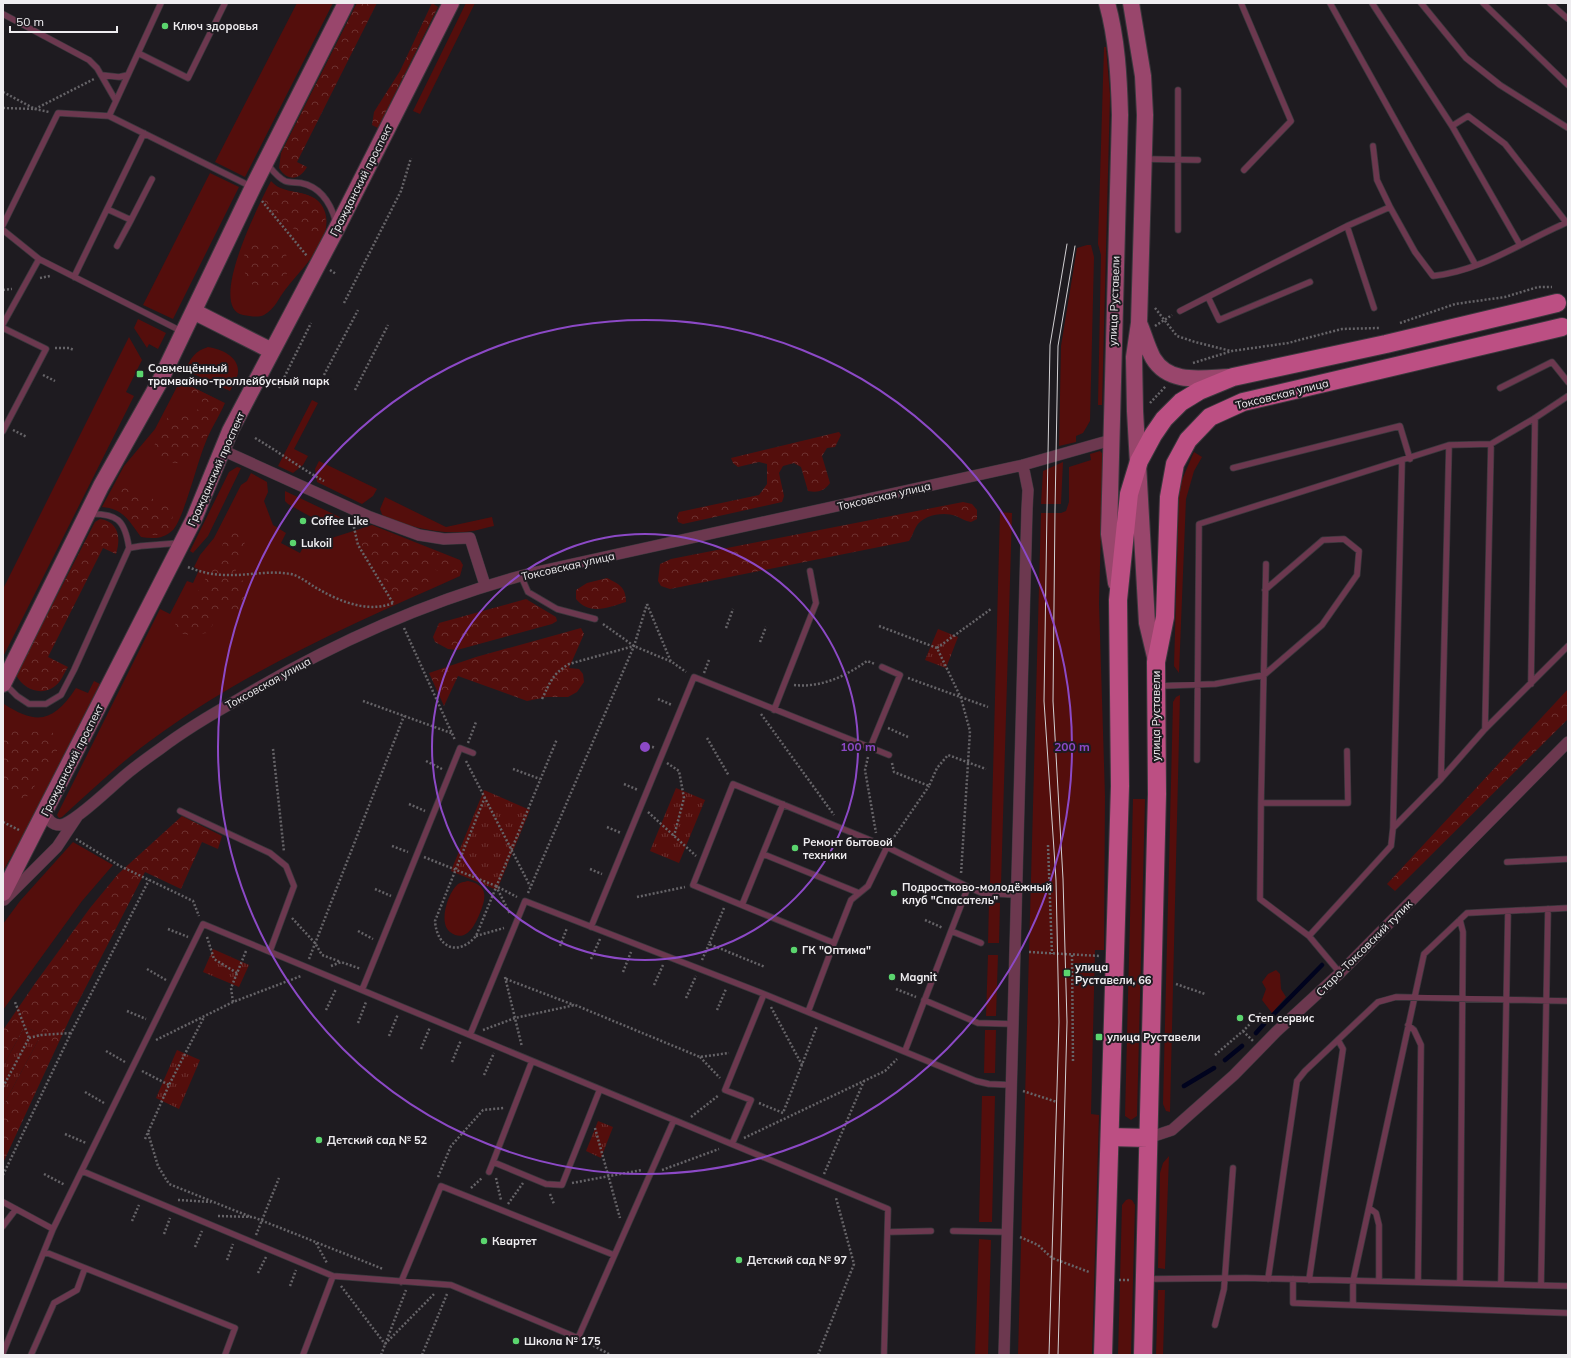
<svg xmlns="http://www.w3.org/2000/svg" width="1571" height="1358" font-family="Mulish,sans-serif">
  <defs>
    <pattern id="forest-crowns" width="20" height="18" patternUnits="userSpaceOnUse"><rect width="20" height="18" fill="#540e0c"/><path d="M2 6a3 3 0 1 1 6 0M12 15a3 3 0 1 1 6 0" fill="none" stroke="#6d3130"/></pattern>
    <pattern id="park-tufts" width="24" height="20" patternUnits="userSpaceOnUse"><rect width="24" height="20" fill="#540e0c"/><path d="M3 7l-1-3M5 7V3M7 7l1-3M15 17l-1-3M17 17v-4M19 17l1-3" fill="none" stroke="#6d3130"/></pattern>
  </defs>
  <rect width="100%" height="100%" fill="#1e1b20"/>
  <path fill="#540e0c" d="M297,3H333L245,177L215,162Z
    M466,3H475L420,114L413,111Z
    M1104,47H1106L1110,95L1102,405H1098L1101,255L1098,244Z
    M210,173L239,187L173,319L143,305Z
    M271,181C285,198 317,186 325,212C334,240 300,270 285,290C278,299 275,309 264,315C258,318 250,316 243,315C206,307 261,200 271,181Z
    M1087,245H1091L1094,257L1090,421L1083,433L1076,436V442L1059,446L1061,346L1077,248Z
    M138,319L166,333L158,349L149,344L147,348L134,328Z
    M129,337L142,360L126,392L134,396L3,657V589Z
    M208,347C223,349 243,359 237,377C235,382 232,387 230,391L185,370C191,358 195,351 208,347Z
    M180,381L225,403C219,417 210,430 205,444C197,463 184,518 173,530C164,539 153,539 141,537C129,521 124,509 102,507L124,466L155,429Z
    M312,400L318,403L294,449L308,456L303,465L293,473L278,466Z
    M1100,451L1103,454L1099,603L1105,796L1104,950H1095L1091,1114L1099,1115L1092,1355H1018L1041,513H1061L1066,511L1069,502V467L1091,460L1090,454Z
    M1194,452L1202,457L1194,471L1186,499L1179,673L1174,666L1179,497L1181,482Z
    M319,461L377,489L373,496L362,504L317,482L315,469Z
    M1063,462L1061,504H1041L1043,471Z
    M237,467L241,468L208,536L193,553L190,551L229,472Z
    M251,473L267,482L268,492L264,501L273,525L286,533L281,543L300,553L305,544H313L372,525L460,560L463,565L460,576C357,622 253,667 161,733C125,758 94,788 62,817L59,818L57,815L160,609L170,614L187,581L193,583L199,570L194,567L200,555L214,538L241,485L247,481Z
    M285,491L346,520C324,528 307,514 288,504L285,501Z
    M385,497L446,527L492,517L494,526C484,528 473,532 463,532C435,534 409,526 383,517L380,509Z
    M1000,512L1012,513L1001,885L990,884Z
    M94,681L100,684L26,831L3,871V706L4,704C38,726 54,721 76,688L88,693Z
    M1180,695L1170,1112L1166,1111L1163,1104L1173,702L1176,697Z
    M1133,799H1145L1137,1116L1131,1120L1125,1116Z
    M73,842L113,865L82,901L3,1010V924L20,901Z
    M468,881C489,885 486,898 480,913C475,925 466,944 450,932C438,923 448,893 457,885C460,882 464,882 468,881Z
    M989,902L1000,903L999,943H988Z
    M988,955H998L996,1016H986Z
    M1276,970L1280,974L1281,989L1286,997L1272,1013L1262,1000L1266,989L1262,982L1268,974Z
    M985,1030H996L995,1073H984Z
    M982,1096H995L992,1222H979Z
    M1169,1156L1165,1269L1158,1268L1160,1173L1163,1163Z
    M1129,1199L1132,1200L1135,1205L1131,1355H1118L1122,1205L1126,1200Z
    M979,1239L991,1240L988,1355H975Z
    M1158,1290H1165L1163,1355H1156Z"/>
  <path fill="url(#forest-crowns)" d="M357,3H377L297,162L307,167C299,181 287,181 279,168L281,153Z
    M432,3L438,7L378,128L372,125L374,112L400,71Z
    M274,190C304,192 330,194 325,232L312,236L302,233L264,213C263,202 265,196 274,190Z
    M258,243H274L283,246L290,266L281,287L276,289L264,281L261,286L256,287C242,279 243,264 245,250Z
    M180,381L216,399L220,407L201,449L187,463C171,464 165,462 153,451C155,442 165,414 175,413C181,412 188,413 195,412L204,403L190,393L186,397L182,396Z
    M839,432L841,435L835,447L827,448L822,456L830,483C824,491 818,493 808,491L801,467L794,463L783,466L779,473L784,496L782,502L683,524L678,522L677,517L679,512L759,495L767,484V464L759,462L738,467L733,463L731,458Z
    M128,484C144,492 153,503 171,504L173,513L171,530L159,535H145L136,527L121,508L109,498L123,485Z
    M963,502L972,504L977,510V519L971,522C965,521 961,518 956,516C944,511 922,515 916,527C913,532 912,537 909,541L670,589L661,586L658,581L660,564L671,559Z
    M100,519C119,522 121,538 116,554L103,548L48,657L68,667C65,671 63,677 60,681C47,698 25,692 16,675L95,522Z
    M234,527H239C255,546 233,553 236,571C238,578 246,582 248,589L242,608L237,611L222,610C216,616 214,625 207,633L190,635L179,633L175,626L177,617L202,586L209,571L219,560L225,535Z
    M371,529L457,561L460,569L457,575L449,578L430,566L432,584L396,598L361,544L359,534Z
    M607,578C619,584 626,587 626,602C609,607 590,616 576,599V590L587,583Z
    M526,599L556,617L557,621L552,624L457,650L448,649L435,642L433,637L439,623Z
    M581,628L584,634L569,668L579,669L583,674L584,682L577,692L568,697H547L527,701L458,676L444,706L429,673L476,657Z
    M1568,689V719L1395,891L1387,884Z
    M12,731L52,732C64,745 54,758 49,771C29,780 39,800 13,800L3,781V734Z
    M182,816L222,836L218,849L202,842L181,889L145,872L71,1016L3,1163V1106L41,1035L25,1026L3,1066V1030L36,982L90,908L118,874Z"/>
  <path fill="url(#park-tufts)" d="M938,629L958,637L946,668L925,660Z
    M676,788L705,800L679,863L650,851Z
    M484,790L530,810L497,890L451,871Z
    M213,949L249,965L239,987L203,972Z
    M25,1026L41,1035L3,1106V1066Z
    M177,1050L200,1060L179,1109L156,1098Z
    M598,1121L613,1127L601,1158L586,1151Z"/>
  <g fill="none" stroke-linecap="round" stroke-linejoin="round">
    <path stroke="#00031e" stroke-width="4.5" d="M1273,1015L1322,965
      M1256,1033L1264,1024
      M1225,1060L1242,1046
      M1184,1086L1214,1068"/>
    <defs>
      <path id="lane" d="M1241,3L1291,121L1244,170
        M1330,3L1475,264
        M1372,3L1452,126L1520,245
        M1421,3L1466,58L1500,85L1568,128
        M1483,3L1568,85
        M1550,3L1568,19
        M3,14L89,60L97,68L116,101L109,116
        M138,53L188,78L225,3
        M101,75L119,77L128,75
        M116,101L161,3
        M1452,126L1468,116L1505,144L1566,222
        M1373,146L1377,180L1390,207
        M1144,159L1198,160
        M267,164C272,170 278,178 285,181C290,183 296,182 301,183C321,187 331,204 336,222
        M107,209L131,220L117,246
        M131,220L152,179
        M3,225L58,113L109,116L252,187
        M1347,226L1374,308
        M3,230L39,259
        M1178,230V90
        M74,277L144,133
        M1208,297L1219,320L1310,282
        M1180,311L1347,226L1390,207L1415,252L1433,276C1482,271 1523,241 1568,222
        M3,324L39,259L183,332
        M3,328L46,349L3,431
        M1500,388L1552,362L1568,382
        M1233,468L1400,426L1410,459
        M129,548L141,546L179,543
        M1266,564L1261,803H1348L1347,751
        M521,576L528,592L557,609L595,619
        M5,684L17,696L29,704H46L61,695L74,670L129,548C125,520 117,513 89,514
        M1531,684L1535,418
        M1159,686L1215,684L1264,675L1322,625L1357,575L1359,551L1344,539L1323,540L1265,590
        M774,710L816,603L810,571
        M1485,729L1491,444
        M870,748L900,675L882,667
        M1197,760L1199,524L1449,445L1491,444L1535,418L1568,396
        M1441,779L1449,445
        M1261,803L1260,899L1309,936
        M180,811L270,853L286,866L294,886L270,951
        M1393,828L1402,461
        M763,854L859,893
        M1507,862L1568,859
        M742,905L783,804
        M1460,920L1463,932L1460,1283
        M591,927L694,677L889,755
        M951,931L981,943
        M834,943L851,900L868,886L887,847
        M1340,973L1309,936L1391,846L1393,828L1441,779L1485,729L1568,646
        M362,990L460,748L473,753
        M924,1000L978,1023L1013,1024
        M808,1012L834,943L693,885L733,784L887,847L968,887L982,893L1017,895
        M1408,1025L1414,1030L1421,1045L1418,1282
        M470,1035L525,901L764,994L976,1081L989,1084L1012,1085
        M905,1051L968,887
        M532,1061L493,1162L546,1184L562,1185L600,1089
        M732,1144L751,1100L725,1090L764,994
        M82,1171L333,1276L451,1285L578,1338L674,1120
        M489,1172L493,1162
        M3,1202L53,1229
        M1369,1208L1376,1213L1379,1225V1281
        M3,1226L16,1209
        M953,1231L1008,1232
        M888,1232L931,1231
        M45,1252L235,1328L225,1355
        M1147,1279L1246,1278L1568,1286
        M1268,1279L1297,1081L1305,1071L1378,1002L1396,997L1568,1001
        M1293,1279V1303L1568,1313
        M1309,1280L1343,1049L1338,1040
        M401,1282L441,1186L614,1255
        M1501,1284L1508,911
        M1541,1285L1548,909
        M1353,1305V1281L1424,954L1467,913L1568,908
        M1215,1325L1224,1289L1233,1168
        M3,1353L53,1229L203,924L888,1209L884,1355
        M31,1355L54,1303L77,1290L85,1268
        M303,1355L333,1276"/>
      <path id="street" d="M222,450L370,517L419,535L444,539L470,538L485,585
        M45,812C48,819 51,825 60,825C74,824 115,783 129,772C139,764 150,756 160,749C185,730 212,714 239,699C331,644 428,600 532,573L1023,465L1111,440
        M4,900L57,847L77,817
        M1148,1138L1172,1130L1234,1075L1277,1031L1340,973L1568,742
        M1004,1355L1027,509L1028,490L1023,465"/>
      <path id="secondary" d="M1107,3C1117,39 1119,77 1120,115L1109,534L1116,583
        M1131,3L1143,76L1145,115L1139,323L1134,357L1135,411L1147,623L1156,661
        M195,312L272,351
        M1139,323C1144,334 1147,347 1153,358C1169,385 1202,378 1229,377
        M3,684L101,486L159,383L253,187L346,3
        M3,893L194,519L230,431L337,228L451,3"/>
      <path id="primary" d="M1110,1137L1148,1138
        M1103,1355L1120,786L1118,600L1129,494L1139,461L1153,435L1164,419L1181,402L1199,391L1233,377L1386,344L1557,303
        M1143,1355L1157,794L1156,662L1165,617L1169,497L1175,464L1188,440L1210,417L1243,402L1562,327"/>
    </defs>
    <use href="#lane" stroke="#3b383d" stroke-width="7"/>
    <use href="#street" stroke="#3b383d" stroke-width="12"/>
    <use href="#secondary" stroke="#3b383d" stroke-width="18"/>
    <use href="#primary" stroke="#3b383d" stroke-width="20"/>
    <path stroke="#666468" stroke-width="2.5" stroke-dasharray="2 2" stroke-linecap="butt" d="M3,92L35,109L49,112
      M3,108L35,109L94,79
      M262,201L307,256
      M330,270L336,274
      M40,278L50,276
      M3,290L12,289
      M344,303L401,191L411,158
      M1155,308L1177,336L1195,342L1231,351
      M1400,323L1455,304L1505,297L1538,287H1552
      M1155,326L1172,315
      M55,348H69L74,350
      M1193,363L1232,351L1288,343L1342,329L1379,328
      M43,375L55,381
      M324,375L358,310
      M279,388L311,323
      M355,390L388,325
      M1150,403L1166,386
      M13,430L27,437
      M255,438C279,452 300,468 324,481
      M353,523L358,545L393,603
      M188,567C200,572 213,575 226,575C247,576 268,570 291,574C302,577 310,585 320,590C341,602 369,613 393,603
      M647,604L671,662
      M603,624L634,646L672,662L686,672
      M879,626L937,648L961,698L970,731L961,874
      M404,628L455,740
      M726,628L733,609
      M760,642L766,627
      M937,648L991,609
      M704,673L709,660
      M908,678L988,707
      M794,685C821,688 846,676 867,661L875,664
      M542,699C550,683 552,674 569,664L634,646
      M658,699L672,705
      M363,701L451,733
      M761,714L834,815
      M888,728L908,737
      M707,738L729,776
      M641,742L655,748
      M468,743L476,722
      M273,749L284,852
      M868,757L865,770L876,833
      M426,761L442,769
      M466,761L530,886
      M667,763L679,771L684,798L674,836
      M892,763L894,772L929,786L937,768L948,755L986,769
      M513,769L540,779
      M624,784L638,790
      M485,797L435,921C437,948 458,957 476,936L557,739
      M409,804L425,811
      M648,812L696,856
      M3,822L19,830
      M607,827L621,833
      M76,839L120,866L193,901L199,916
      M892,840L929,786
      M1048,845L1052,954
      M392,846L408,852
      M424,857L496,886L517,897
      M590,869L602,874
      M496,886L510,914
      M375,889L391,896
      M528,893L634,646L647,604
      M637,897L685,887
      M724,908L709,944L765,967
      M292,918L315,943L322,955L341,962
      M925,920L943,928
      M168,929L188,937
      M358,931L373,939
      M476,936L504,928
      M207,937L214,959L237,973
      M560,946L567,928
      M1029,952L1100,956
      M1072,955L1073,1062
      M309,959L404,716
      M591,959L600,939
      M702,960L709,944
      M331,966L341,962L361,969
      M147,969L166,980
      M623,972L631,952
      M505,977L522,1047
      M506,979L574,1005
      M1176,984L1205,994
      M654,985L663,965
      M896,989L916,997
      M686,998L696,976
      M233,1002L231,988L246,951
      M771,1007L802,1065
      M326,1010L336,989
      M717,1010L726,989
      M127,1011L146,1019
      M358,1023L366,1002
      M483,1030L515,1018L575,1005L700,1057L729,1053
      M1243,1031L1253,1041
      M389,1036L398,1014
      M29,1038L41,1035L71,1033
      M156,1040L233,1002L301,976
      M421,1049L430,1027
      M106,1051L125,1062
      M1215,1055L1243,1031L1261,1013
      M700,1057L720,1078
      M452,1062L461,1040
      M142,1071L169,1085
      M484,1075L494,1053
      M3,1087L29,1038L15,1002
      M1023,1091L1057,1102
      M85,1092L104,1103
      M759,1103L783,1113L817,1026
      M691,1117L719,1095
      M595,1128L620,1218
      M148,1133L158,1166L169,1184L251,1217
      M65,1134L86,1143
      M744,1138L885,1071L897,1059
      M145,1139L169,1085L204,1017
      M662,1170L719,1149
      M44,1174L65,1185
      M824,1174L864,1081
      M3,1175L71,1033L149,880
      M438,1177L451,1146L483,1110L504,1108
      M496,1178L501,1200
      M572,1183L642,1170
      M471,1188L482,1178
      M550,1194L554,1204
      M178,1200L211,1202
      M508,1204L523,1183
      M218,1216L253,1217L383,1269
      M132,1221L139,1205
      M164,1234L170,1218
      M256,1235L279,1178
      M1020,1237L1038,1245L1052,1258L1089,1272
      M316,1243L327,1263
      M195,1247L202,1231
      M227,1260L233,1244
      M258,1273L266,1257
      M1119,1280H1130
      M290,1286L296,1270
      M341,1286L385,1344
      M586,1342L611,1355
      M385,1344L435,1293
      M381,1355L406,1290
      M422,1355L447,1294
      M731,1355V1354
      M818,1355L854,1264L836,1198"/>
    <use href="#lane" stroke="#6c384f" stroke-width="5.5"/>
    <use href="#street" stroke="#6c384f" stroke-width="11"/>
    <use href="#secondary" stroke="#99466c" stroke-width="16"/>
    <use href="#primary" stroke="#bc4f83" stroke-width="18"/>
    <path stroke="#d2d0d3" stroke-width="1" d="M1049,1355L1059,1022L1056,880L1044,701L1047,509L1050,345L1067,244
      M1058,1355L1067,1022L1063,879L1053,701L1055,510L1058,346L1075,246"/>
  </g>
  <g fill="none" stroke="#8c49c6" stroke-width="2">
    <circle cx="645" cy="747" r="213"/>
    <circle cx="645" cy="747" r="427"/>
  </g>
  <g fill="#5bd56e" stroke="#1e1b20" stroke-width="1.5">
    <circle cx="165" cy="26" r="4"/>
    <rect x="136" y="370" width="8" height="8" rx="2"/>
    <circle cx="303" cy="521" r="4"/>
    <circle cx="293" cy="543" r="4"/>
    <circle cx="795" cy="848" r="4"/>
    <circle cx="894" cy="893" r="4"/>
    <circle cx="794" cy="950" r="4"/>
    <rect x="1063" y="969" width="8" height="8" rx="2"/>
    <circle cx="892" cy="977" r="4"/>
    <circle cx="1240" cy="1018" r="4"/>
    <rect x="1095" y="1033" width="8" height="8" rx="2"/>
    <circle cx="319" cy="1140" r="4"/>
    <circle cx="484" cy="1241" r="4"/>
    <circle cx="739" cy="1260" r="4"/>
    <circle cx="516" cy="1341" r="4"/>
  </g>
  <g text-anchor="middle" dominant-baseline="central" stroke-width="4" stroke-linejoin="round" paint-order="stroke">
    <g font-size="11" font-weight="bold" fill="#efedf0" stroke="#1e1b20" text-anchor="start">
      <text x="173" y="26">Ключ здоровья</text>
      <text x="148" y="368">Совмещённый<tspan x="148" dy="13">трамвайно-троллейбусный парк</tspan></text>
      <text x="311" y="521">Coffee Like</text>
      <text x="301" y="543">Lukoil</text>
      <text x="803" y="842">Ремонт бытовой<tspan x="803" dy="13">техники</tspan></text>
      <text x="902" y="887">Подростково-молодёжный<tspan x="902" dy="13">клуб "Спасатель"</tspan></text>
      <text x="802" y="950">ГК "Оптима"</text>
      <text x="1075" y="967">улица<tspan x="1075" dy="13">Руставели, 66</tspan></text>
      <text x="900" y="977">Magnit</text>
      <text x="1248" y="1018">Степ сервис</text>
      <text x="1107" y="1037">улица Руставели</text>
      <text x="327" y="1140">Детский сад № 52</text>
      <text x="492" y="1241">Квартет</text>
      <text x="747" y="1260">Детский сад № 97</text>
      <text x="524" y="1341">Школа № 175</text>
    </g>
    <g font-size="11" fill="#efedf0" stroke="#1e1b20">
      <text transform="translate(361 180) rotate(-63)">Гражданский проспект</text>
      <text transform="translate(1114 301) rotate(-88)">улица Руставели</text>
      <text transform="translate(1282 394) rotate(-14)">Токсовская улица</text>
      <text transform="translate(216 469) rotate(-66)">Гражданский проспект</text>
      <text transform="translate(884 496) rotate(-13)">Токсовская улица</text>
      <text transform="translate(568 566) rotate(-13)">Токсовская улица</text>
      <text transform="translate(268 683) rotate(-29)">Токсовская улица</text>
      <text transform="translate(1156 716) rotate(-90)">улица Руставели</text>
      <text transform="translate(72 760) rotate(-63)">Гражданский проспект</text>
      <text transform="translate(1364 948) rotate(-45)">Старо-Токсовский тупик</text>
    </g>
  </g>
  <circle cx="645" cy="747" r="6" fill="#8c49c6" stroke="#1e1b20" stroke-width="2"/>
  <g font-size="12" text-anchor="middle" font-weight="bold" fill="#8c49c6" stroke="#1e1b20" stroke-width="4" stroke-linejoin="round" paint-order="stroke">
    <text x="858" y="751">100 m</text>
    <text x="1072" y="751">200 m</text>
  </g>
  <rect width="1571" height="1358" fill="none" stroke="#efedf0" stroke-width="8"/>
  <path d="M10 26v6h107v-6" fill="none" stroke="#efedf0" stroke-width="2"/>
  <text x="16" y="26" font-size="12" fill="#efedf0" stroke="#1e1b20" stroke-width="3" paint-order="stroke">50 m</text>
</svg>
